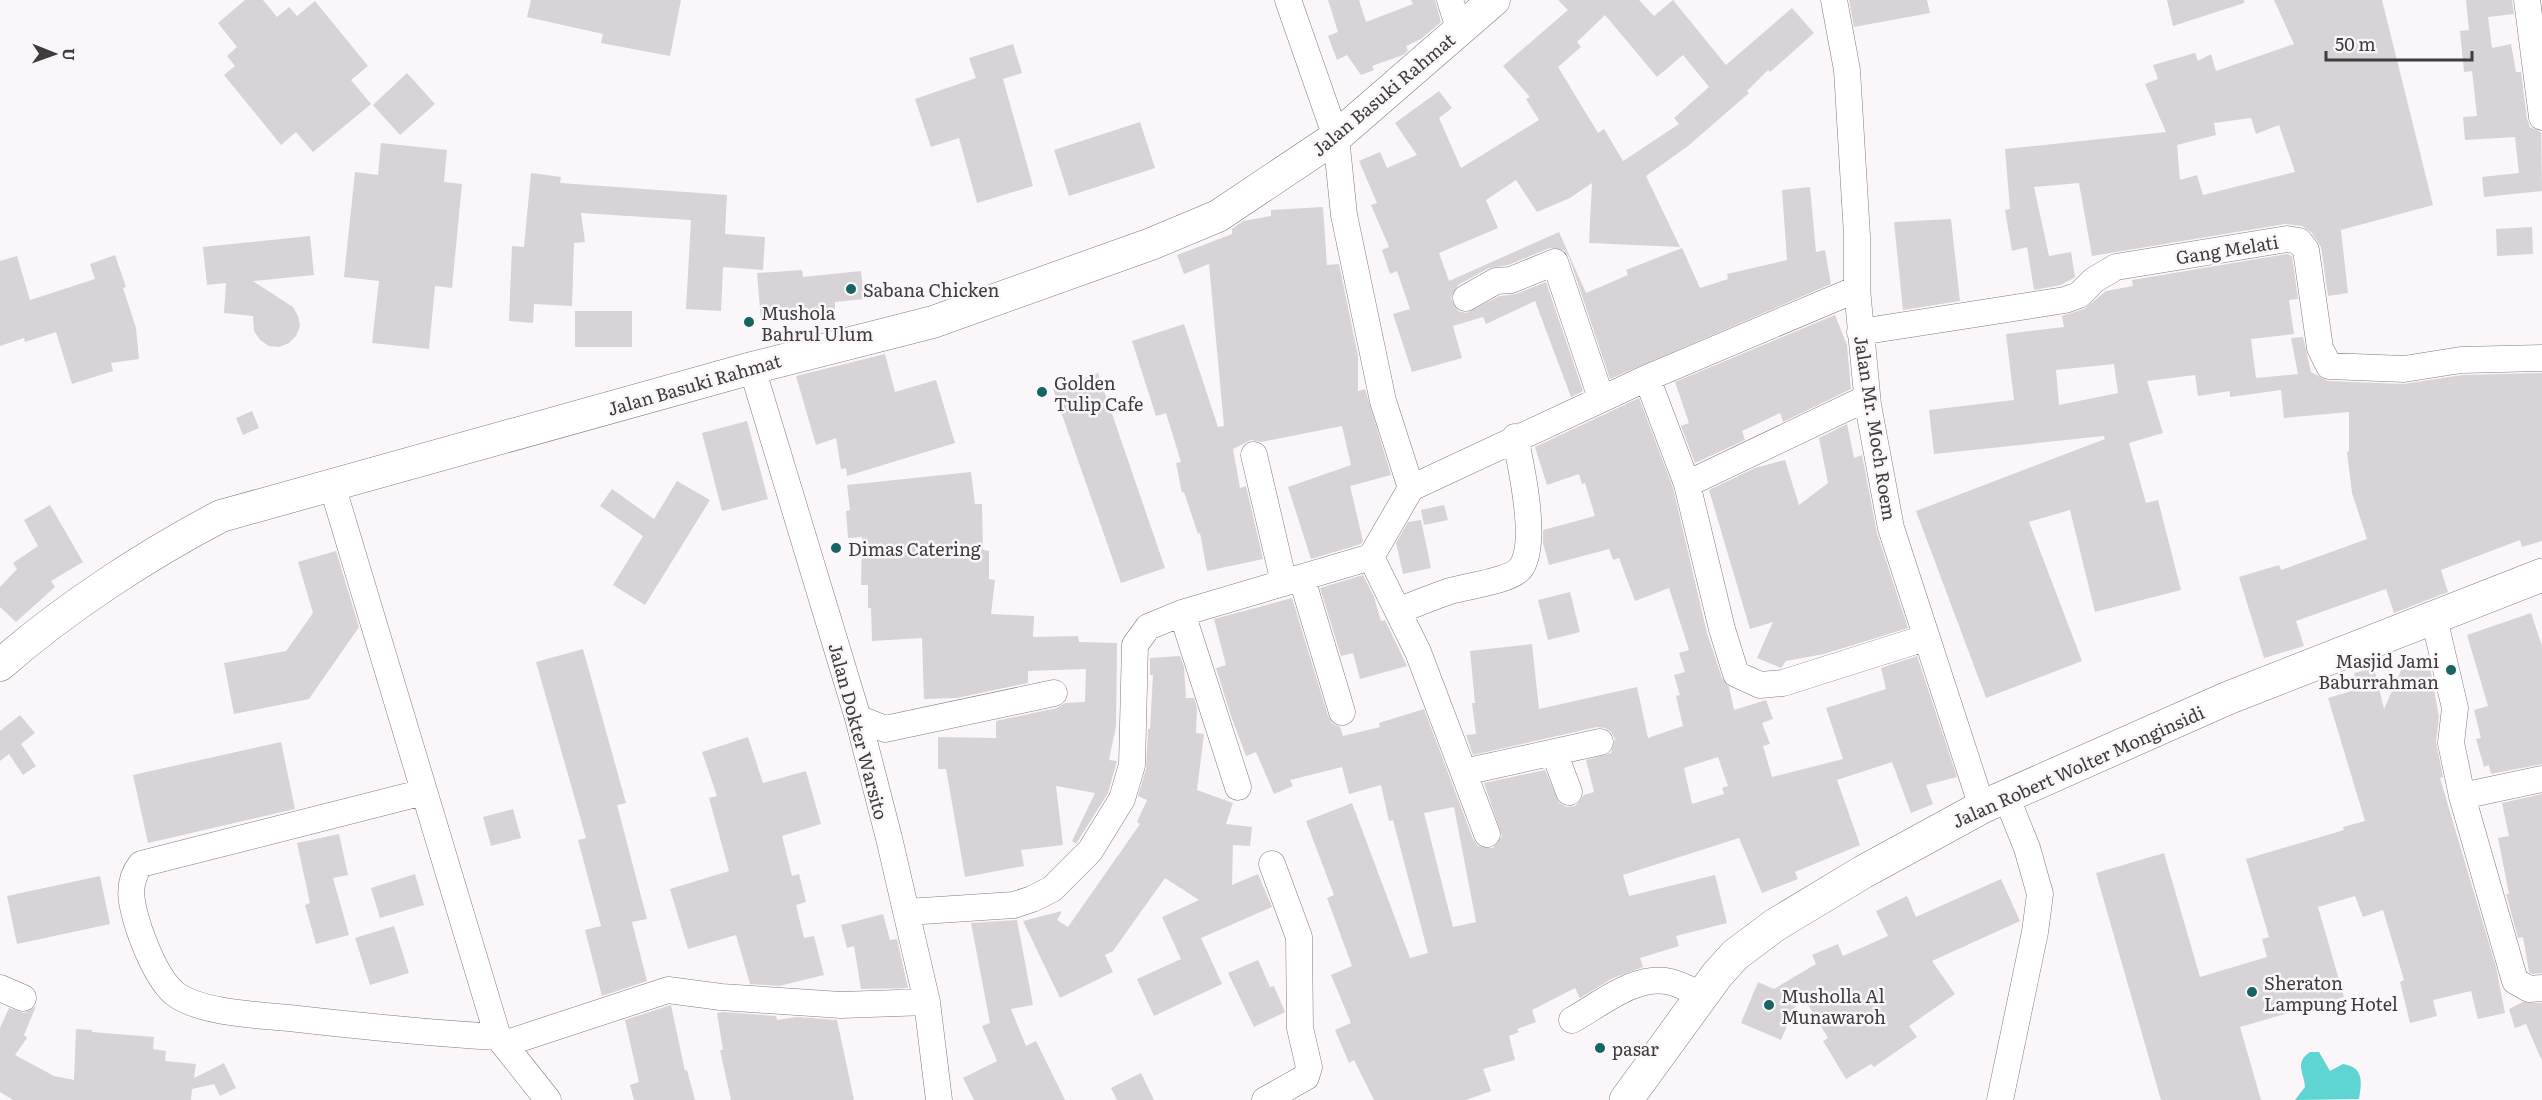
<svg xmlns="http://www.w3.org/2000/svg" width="2542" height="1100" font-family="Literata,serif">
  <rect width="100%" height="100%" fill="#fbf6f9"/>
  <path fill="#5ed5d2" d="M2310,1052H2319L2330,1071L2343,1064C2364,1067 2362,1082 2359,1099L2295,1100L2305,1087C2304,1072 2294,1063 2310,1052Z"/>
  <path fill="#d8d3d7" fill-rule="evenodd" d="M245,0H263L277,17L289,7L297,16L315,1L368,66L351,80L371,104L313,152L296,132L281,145L224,75L235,66L227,56L237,47L218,23Z
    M531,0H681L670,56L601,43L603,34L527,17Z
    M1328,0H1359L1366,22L1413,4L1411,0H1435L1441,22L1421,39L1406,46L1408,51L1403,55L1372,66L1374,70L1361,75L1347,55L1337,60L1328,36L1338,32Z
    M1558,0H1639L1654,16L1673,0L1726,65L1792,8L1814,33L1770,72L1768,70L1747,91L1749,93L1688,146L1646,176L1680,247L1589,243L1592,183L1570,198L1537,212L1516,180L1486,200L1498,228L1439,253L1449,281L1559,232L1586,293L1628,275L1626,270L1682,248L1700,288L1728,279L1727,274L1787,260L1782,190L1810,187L1816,252L1825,250L1831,284L1610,379L1569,257L1564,250L1550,248L1508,265L1489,268L1458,285L1451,298L1458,311L1466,313L1500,296L1516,294L1546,282L1583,391L1571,397L1535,301L1486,324L1483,317L1453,326L1462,358L1412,372L1393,314L1410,309L1397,271L1390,274L1382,250L1389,247L1371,205L1377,203L1359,161L1380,152L1387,168L1417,155L1395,123L1439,91L1452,108L1439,118L1461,168L1539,120L1526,99L1530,97L1503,66L1568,10ZM1605,15L1657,77L1683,55L1709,87L1674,118L1679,124L1623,161L1604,129L1598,133L1558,67L1581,47L1577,42Z
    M1849,0H1927L1930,13L1854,27Z
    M2167,0H2244V3L2173,26Z
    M2274,0H2382L2433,205L2341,230L2348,293L2328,296L2321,247L2311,232L2302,226L2285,224L2092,256L2079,183L2034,187L2049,256L2071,252L2075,277L2061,285L2034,290L2027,247L2012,251L2005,210L2010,209L2005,149L2166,132L2145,84L2158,79L2153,65L2195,53L2198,61L2211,54L2216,71L2294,44ZM2251,118L2256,134L2279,125L2295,172L2203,195L2197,175L2180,180L2177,145L2216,135L2214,123Z
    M2466,0H2512L2514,14L2488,17L2492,48L2511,44L2516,72H2521L2527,119L2530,127L2541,132L2542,191L2484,197L2482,177L2519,173L2515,137L2465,140L2463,117L2477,116L2472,71L2464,72L2460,31L2469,30Z
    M1013,44L1022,73L1003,79L1033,186L977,203L959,138L931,147L915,99L976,78L969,58Z
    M407,73L435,104L400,135L373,105Z
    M1140,122L1155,168L1069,196L1054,150Z
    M381,143L447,150L444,182L462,184L452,288L435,286L429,349L372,343L379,281L344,277L355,172L378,175Z
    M531,173L561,177L560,183L727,195L725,234L765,237L763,270L723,267L721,311L686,309L691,220L581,213L585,242L574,243L572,306L534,304L533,323L509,321L512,246L524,247Z
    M1323,207L1327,265L1339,264L1358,356V391L1365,389L1391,475L1350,486L1363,541L1361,544L1311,559L1288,487L1351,465L1342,426L1261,442L1251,440L1233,449L1240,488L1246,486L1263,559L1207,571L1200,533L1198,534L1184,492L1182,493L1176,463L1181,462L1166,413L1156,416L1132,341L1184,324L1218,427L1224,426L1209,264L1184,274L1177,255L1232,234V229L1243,221L1271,216V210Z
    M1951,219L1960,301L1903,310L1894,222Z
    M2532,227L2533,254L2497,256L2496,229Z
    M310,236L314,275L253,281L293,307L298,316L300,326L296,336L289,343L279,347L269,346L260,340L254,331L253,316L224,313L226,283L207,285L203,247Z
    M2287,254L2292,256L2298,299L2289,300L2294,334L2251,339L2256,378L2298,374L2291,338L2303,337L2311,372L2328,381L2404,384L2462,375L2542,373V541L2522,547L2520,540L2441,570L2448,592L2394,613L2386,589L2296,621L2304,646L2264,658L2239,577L2279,565L2281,570L2367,539L2352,493L2347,452L2349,451V412L2284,418L2281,390L2230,397V391L2198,396L2195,375L2147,381L2163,433L2129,443L2146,503L2158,500L2181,590L2095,612L2070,510L2029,522L2082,661L1986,698L1916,511L2105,439L2104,436L1934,454L1929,410L2014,400L2006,334L2064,327L2062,316L2084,309L2106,291L2133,286L2132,280ZM2114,364L2118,393L2059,405L2056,370Z
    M115,255L126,287L123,288L136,328L139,359L111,363L113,371L72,384L56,332L25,342L24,338L0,346V261L17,256L30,300L95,279L90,264Z
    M802,270L803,277L861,271L864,299L835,302V309L806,311V316L761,320L757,273Z
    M575,311H632V347H575Z
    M1835,315L1847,345L1851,389L1783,422L1780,413L1742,431L1745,440L1695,463L1681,426L1689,423L1675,382Z
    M885,354L895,392L936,380L955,443L847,476L846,468L841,469L836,438L816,445L796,376Z
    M1098,373L1165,568L1121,583L1053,389Z
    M1639,398L1673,488L1707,633L1722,678L1729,687L1734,710L1766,700L1773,719L1762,723L1770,744L1763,746L1772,777L1843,759L1826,708L1886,689L1881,668L1917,656L1957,777L1926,785L1933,804L1911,813L1892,762L1837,780L1860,845L1795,872L1798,879L1762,893L1739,838L1623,875L1629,896L1715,875L1727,923L1676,936L1679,946L1640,958L1643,967L1613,978L1580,998L1575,988L1532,1010L1536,1022L1517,1029L1519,1032L1509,1036L1515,1060L1483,1069L1491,1091L1466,1100H1374L1354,1060L1349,1063L1335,1030L1351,1023L1331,975L1352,966L1327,898L1334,895L1306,821L1352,803L1410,958L1428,953L1393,820L1389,821L1381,785L1349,794L1342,767L1290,780L1293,786L1274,794L1256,752L1246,756L1231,716L1216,668L1226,665L1214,619L1292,598L1328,716L1332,723L1340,727L1343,736L1380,727L1379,723L1424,709L1473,839L1478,846L1493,848L1502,836L1484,783L1545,770L1559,803L1567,807L1575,806L1584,795L1594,792L1586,760L1611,753L1615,739L1611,732L1605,728L1597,727L1473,755L1466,735L1476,734L1472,703H1475L1470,651L1532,644L1539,709L1637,687L1648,738L1683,726L1676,696L1680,695L1674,675L1685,672L1679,653L1689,650L1669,588L1635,601L1619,558L1613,560L1609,549L1549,565L1543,543V530L1595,516L1585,483L1582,484L1579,474L1547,485L1535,447ZM1718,757L1728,786L1722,788L1724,794L1692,804L1684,768ZM1454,807L1476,922L1453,927L1424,813Z
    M252,411L259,428L243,435L236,418Z
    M747,421L768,499L722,511L702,433Z
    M1847,424L1854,458L1862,455L1877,533L1908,628L1824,654L1786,661L1781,668L1757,658L1773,622L1750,629L1709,490L1755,468L1785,460L1799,505L1828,483L1819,438Z
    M971,472L975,504H982L983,550L989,551V579L995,580L991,614L1034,616L1033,637L1078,636L1079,642L1117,643L1116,726L1109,760L1117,761L1108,793L1076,844L1072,841L1095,793L1056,786L1063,845L1021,850L1024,866L965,877L946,769H938V737L996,738V721L1057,708L1065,703L1085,702L1086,669L1028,671V683L957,698L924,699L922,638L872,641L871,608H868V585H861L862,537L848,538L846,511L850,510L847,485Z
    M677,481L710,500L645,605L613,585L643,536L600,506L612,489L654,519Z
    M50,505L83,562L51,581L55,587L16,622L0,607V587L17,569L13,563L38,546L24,520Z
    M1444,505L1448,520L1424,525L1421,510Z
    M1421,520L1431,568L1403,574L1396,543L1408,522Z
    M336,551L359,627L309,699L234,714L224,663L286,651L313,613L298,562Z
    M1363,575L1374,597L1381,621L1385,620L1407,666L1360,679L1353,653L1341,656L1320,588Z
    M1570,592L1580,632L1548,640L1538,600Z
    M2531,613L2542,646V764L2491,774L2489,765L2484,767L2476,739L2481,738L2474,710L2488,706L2467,635Z
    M583,649L626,803L617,805L647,919L632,922L647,981L602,996L585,930L601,926L578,840L586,838L536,662Z
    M1180,656L1184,667L1186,698H1194L1197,708L1196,733L1204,734L1197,790L1233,803L1226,824L1252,827L1250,846L1233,845L1232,885L1258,874L1272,907L1201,938L1222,984L1154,1016L1137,979L1181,959L1162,917L1199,900L1165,878L1113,951L1105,955L1113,972L1060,998L1023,921L1062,911L1057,920L1068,927L1140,824L1137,822L1147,800L1138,796L1146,769L1148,729H1150L1153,675H1150V658Z
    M2407,657L2430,667L2439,717L2436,742L2443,777L2440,778L2496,967L2505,1013L2478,1019L2471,991L2433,1000L2437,1016L2410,1023L2400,982L2404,980L2383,910L2363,917L2355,896L2318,907L2344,997L2240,1027L2261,1100H2161L2096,873L2164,853L2200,977L2267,957L2262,939L2269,937L2246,859L2344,830L2343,827L2365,821L2328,698L2358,689L2354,673L2374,668L2384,709Z
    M20,715L35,733L21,744L36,766L23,775L9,754L0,761V731Z
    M748,737L763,783L806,771L821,824L782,836L792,876L799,874L806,902L796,905L804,938L814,936L824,975L779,986L750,984L736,935L688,949L670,889L729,871L709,798L717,796L702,752Z
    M281,742L295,809L148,843L133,775Z
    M2542,794V973L2532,974L2529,972L2523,937L2518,938L2506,894H2509L2498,838L2509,836L2502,803Z
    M513,809L521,838L491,846L483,817Z
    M339,834L348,875L333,878L349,935L316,944L305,905L310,903L297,843Z
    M415,874L424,905L380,918L371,888Z
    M100,876L110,924L17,944L7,896Z
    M2001,879L2020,921L1932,961L1955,994L1909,1026L1917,1037L1874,1067L1871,1064L1846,1079L1823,1041L1828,1038L1801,993L1781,1040L1741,1023L1758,982L1774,989L1816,964L1812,955L1838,944L1843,956L1888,936L1876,911L1907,896L1916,917Z
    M883,914L890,940L897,939L908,988L861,989L854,946L847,948L841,925Z
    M1017,920L1033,1005L1011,1009L1026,1046L1036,1041L1065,1100H974L963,1078L997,1061L982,1026L990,1023L971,923Z
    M394,926L409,973L370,985L355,938Z
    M1258,960L1270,987L1274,986L1285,1012L1254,1027L1228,973Z
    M2523,1002L2542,1003V1061L2526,1024L2515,1028L2509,1009Z
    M671,1005L685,1071L687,1070L695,1100H634L630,1085L639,1082L625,1020Z
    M36,1006L24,1035L27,1038L15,1055L54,1076L74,1080L76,1029L92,1030V1032L154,1037L153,1049L166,1051L165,1061L196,1064L194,1078L224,1063L236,1088L220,1096L214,1084L192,1089L191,1100H13L0,1092V1028L9,1008L24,1013Z
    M723,1012L776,1016L777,1020L797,1017L837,1020L854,1100H731L720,1050H723L717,1013Z
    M1141,1073L1154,1100H1117L1111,1088Z"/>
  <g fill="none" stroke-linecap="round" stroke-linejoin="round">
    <defs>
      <path id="minor" d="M1288,0L1336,137L1344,215L1383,401L1411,488
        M1450,0L1460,31
        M1834,0L1847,70L1857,236V289L1868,405L1891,528L1982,807
        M2527,0L2542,117
        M1466,298L1496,281L1511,280L1555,262L1601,398
        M1860,332L2065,300L2079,295L2094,280L2116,267L2287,239L2299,241L2306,250L2320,348L2329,366L2404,369L2461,360L2542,358
        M752,368L858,718L889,838L927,1002L939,1100
        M1647,378L1687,484L1722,629L1736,674L1760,685L1783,683L1925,638
        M1254,455L1284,583
        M1687,484L1867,398
        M332,485L498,1037L548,1100
        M1371,557L1418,652L1487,834
        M1302,579L1342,712
        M1398,611C1415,604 1433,597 1450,591C1467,586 1509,581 1520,569C1539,545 1521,465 1515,437
        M1182,613L1238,787
        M2434,618L2455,708L2451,743L2462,796L2515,981L2529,989L2542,988
        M858,718L885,729L1054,693
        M1554,752L1569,792
        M1464,772L1600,742
        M424,792L141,864C125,884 132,907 139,929C146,949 158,979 174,993C199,1013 258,1015 289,1018C359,1026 428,1033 498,1037
        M2462,796L2542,779
        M907,912L1014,905L1032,899L1052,889L1090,851L1122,799L1132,765L1135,645L1148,627L1182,613L1371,557L1411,488L1647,378L1857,289
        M0,988L23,998
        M1572,1020C1601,1004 1637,973 1671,982C1682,985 1692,991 1702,995
        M504,1044L668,990L721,997L841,1005L927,1002
        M1265,1100L1306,1077L1309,1067L1300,1028L1299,937L1272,864
        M2000,1100L2035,932L2040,894L2027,848L2006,796"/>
      <path id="major" d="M0,665C64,609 146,555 221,516L752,368L933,322L1151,244L1218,216L1336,137L1494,0"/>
      <path id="highway" d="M1626,1100L1717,975L1735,955L1775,925L1863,872L1982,807L2228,698L2542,575"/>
    </defs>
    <use href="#minor" stroke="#807b7f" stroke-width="27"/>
    <use href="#major" stroke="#807b7f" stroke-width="33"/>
    <use href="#highway" stroke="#807b7f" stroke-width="34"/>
    <use href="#minor" stroke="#fff" stroke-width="26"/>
    <use href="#major" stroke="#fff" stroke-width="32"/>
    <use href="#highway" stroke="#fff" stroke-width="33"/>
  </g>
  <g fill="#166563" stroke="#fbf6f9" stroke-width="2">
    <circle cx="851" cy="289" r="6"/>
    <circle cx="749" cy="322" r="6"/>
    <circle cx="1042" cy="392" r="6"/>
    <circle cx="836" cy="548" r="6"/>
    <circle cx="2451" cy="670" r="6"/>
    <circle cx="2252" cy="992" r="6"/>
    <circle cx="1769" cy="1005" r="6"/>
    <circle cx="1600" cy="1048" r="6"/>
  </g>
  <g text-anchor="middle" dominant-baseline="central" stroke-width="5" stroke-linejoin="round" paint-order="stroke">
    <g font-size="18" fill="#3e3c3d" stroke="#fbf6f9">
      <text transform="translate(1383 94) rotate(-40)">Jalan Basuki Rahmat</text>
      <text transform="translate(2227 249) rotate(-9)">Gang Melati</text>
      <text transform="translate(694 384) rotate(-16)">Jalan Basuki Rahmat</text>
      <text transform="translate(1876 428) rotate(81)">Jalan Mr. Moch Roem</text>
      <text transform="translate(859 731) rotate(75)">Jalan Dokter Warsito</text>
      <text transform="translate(2078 766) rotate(-24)">Jalan Robert Wolter Monginsidi</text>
    </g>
    <g font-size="18" fill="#3e3c3d" stroke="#fbf6f9" text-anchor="start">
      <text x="863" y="289">Sabana Chicken</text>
      <text x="761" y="312">Mushola<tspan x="761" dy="21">Bahrul Ulum</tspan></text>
      <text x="1054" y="382">Golden<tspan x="1054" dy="21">Tulip Cafe</tspan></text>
      <text x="848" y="548">Dimas Catering</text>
      <text x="2439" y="660" text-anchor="end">Masjid Jami<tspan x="2439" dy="21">Baburrahman</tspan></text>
      <text x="2264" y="982">Sheraton<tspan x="2264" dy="21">Lampung Hotel</tspan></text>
      <text x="1781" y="995">Musholla Al<tspan x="1781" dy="21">Munawaroh</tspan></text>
      <text x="1612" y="1048">pasar</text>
    </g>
  </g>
  <g transform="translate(54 54) rotate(91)" stroke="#fbf6f9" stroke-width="4.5" paint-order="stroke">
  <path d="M0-4.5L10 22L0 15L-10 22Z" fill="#3e3c3d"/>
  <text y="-9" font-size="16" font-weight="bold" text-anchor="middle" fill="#3e3c3d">U</text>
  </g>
  <path d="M2326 51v9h146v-9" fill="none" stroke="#3e3c3d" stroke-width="3"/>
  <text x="2335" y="51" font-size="18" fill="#3e3c3d" stroke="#fbf6f9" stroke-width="4.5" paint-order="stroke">50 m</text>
</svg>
